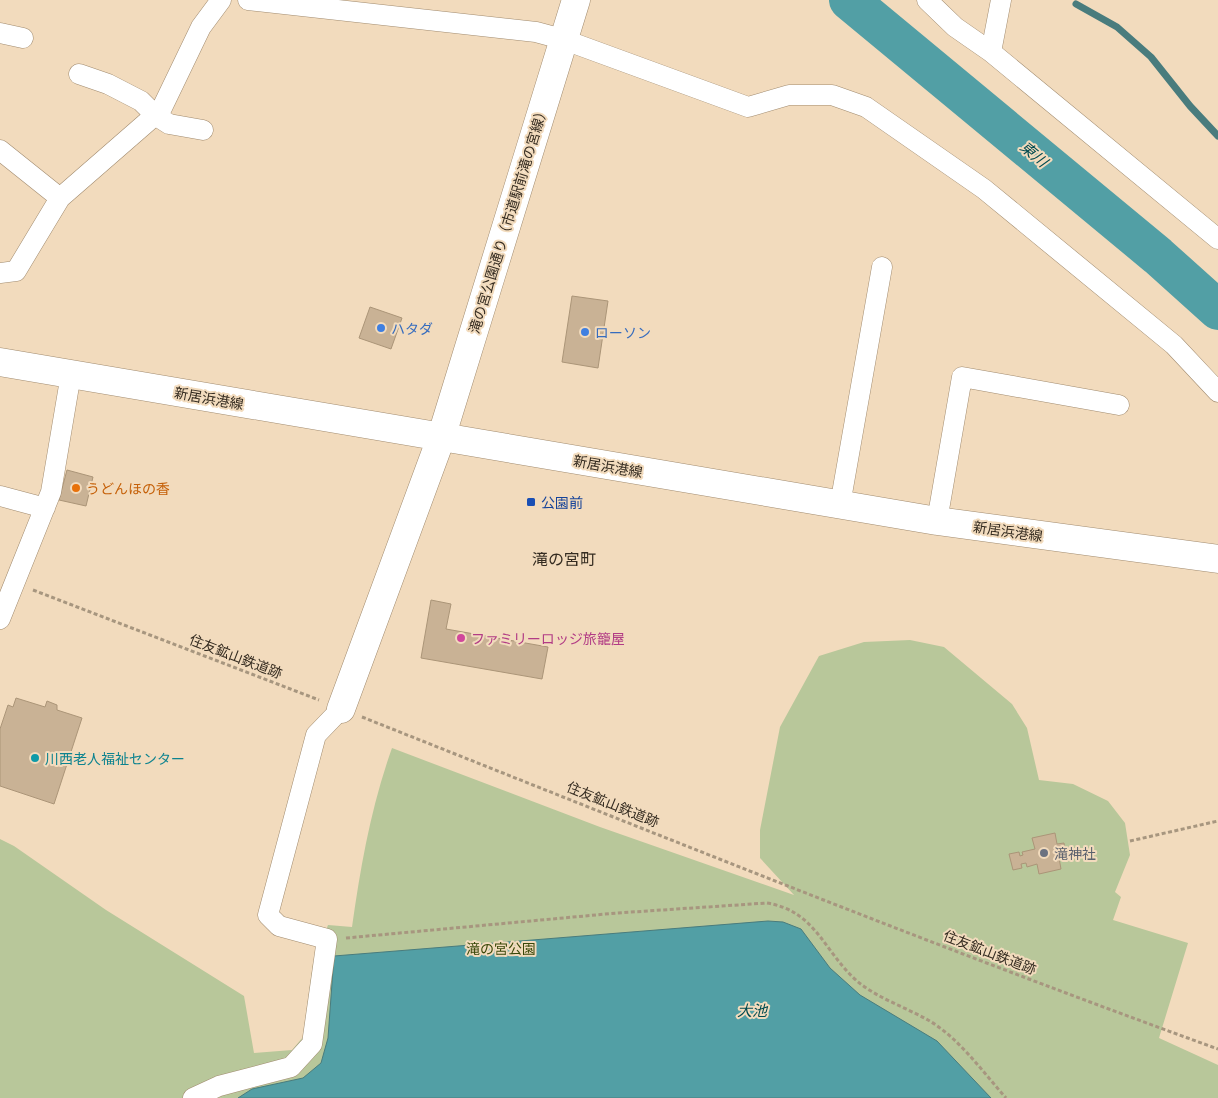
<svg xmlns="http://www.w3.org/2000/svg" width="1218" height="1098" font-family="Inter,'Noto Sans JP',sans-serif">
  <rect width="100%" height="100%" fill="#f2dbbd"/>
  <path fill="#b8c79a" d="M910,640L944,647L1012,704L1027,728L1039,780L1073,784L1108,801L1125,823L1130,855L1115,892L1121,897L1113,920L1188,943L1159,1038L1218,1065V1098H0V839L14,846L106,910L244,996L254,1053L292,1050L303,1037L313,964L328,925L352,927C361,864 371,807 392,748L600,827L794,895L760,858V830L780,727L819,656L864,642Z"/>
  <path fill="#529fa5" stroke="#497c7d" d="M768,921L783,922L801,929L830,968L860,995L937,1041L991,1098H238L252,1089L303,1078L321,1063L328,1038L334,956Z"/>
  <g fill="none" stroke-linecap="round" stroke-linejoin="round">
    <path stroke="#497c7d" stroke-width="7" d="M1076,4L1117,27L1151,57L1190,106L1218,136"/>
    <path stroke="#529fa5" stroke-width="40" d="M849,0L1158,256L1218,310"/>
  </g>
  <path fill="#c9b295" stroke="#ab9578" d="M572,296L608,301L598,368L562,362Z
    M370,307L402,318L391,349L359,338Z
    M67,470L93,477L86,506L59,500Z
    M431,600L451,604L446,629L548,647L542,679L421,658Z
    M16,698L45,707L47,701L57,705V710L82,718L54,804L0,786V729L8,705L13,707Z
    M1055,833L1057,844L1064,843L1066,856L1059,858L1061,869L1039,874L1037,864L1027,867L1026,863L1021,864L1022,868L1013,870L1009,854L1019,852L1020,856L1023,855L1022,852L1035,849L1032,838Z"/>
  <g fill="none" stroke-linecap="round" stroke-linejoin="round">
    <defs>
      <path id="street" d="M248,0L536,32L562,39L748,107L789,95H832L866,107L984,189L1174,345L1218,392
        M927,0L955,27L991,52L1218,239
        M0,33L23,38
        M991,52L1001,0
        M79,74L108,84L141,101L155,115L169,124L203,130
        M0,150L60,198
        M0,273L16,271L60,198L161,110L201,27L221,0
        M0,496L45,508
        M840,505L882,267
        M937,521L962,377L1119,405
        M0,619L51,492L71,374
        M193,1098L219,1086L291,1067L312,1044L327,939L279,926L268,915L316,735L341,709"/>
      <path id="secondary" d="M0,362L937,521L1218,559
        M341,709L441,438L576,0"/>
    </defs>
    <use href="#street" stroke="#a18b6f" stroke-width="21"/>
    <use href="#secondary" stroke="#a18b6f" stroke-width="29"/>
    <path stroke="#a7967f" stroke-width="3" stroke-dasharray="4 2.5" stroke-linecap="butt" d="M33,590L319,700
      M362,717C647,830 930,945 1218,1049
      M1130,841L1218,821
      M346,938L617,913L767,903C816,911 824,952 857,981C877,998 905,1007 928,1020C959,1038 982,1071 1006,1098"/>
    <use href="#street" stroke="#fff" stroke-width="20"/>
    <use href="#secondary" stroke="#fff" stroke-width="28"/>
  </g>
  <g fill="#3f7fe0" stroke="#f2dbbd" stroke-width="2">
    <circle cx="381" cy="328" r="5"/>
    <circle cx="585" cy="332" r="5"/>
  </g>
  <circle fill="#e8710a" stroke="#f2dbbd" stroke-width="2" cx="76" cy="488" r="5"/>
  <rect fill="#1a4fb4" stroke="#f2dbbd" stroke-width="2" x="526" y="497" width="10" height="10" rx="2.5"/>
  <circle fill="#d1479c" stroke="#f2dbbd" stroke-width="2" cx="461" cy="638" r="5"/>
  <circle fill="#0f9aa8" stroke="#f2dbbd" stroke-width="2" cx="35" cy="758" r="5"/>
  <circle fill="#6b7280" stroke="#f2dbbd" stroke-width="2" cx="1044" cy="853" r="5"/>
  <g text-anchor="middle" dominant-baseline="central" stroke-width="4" stroke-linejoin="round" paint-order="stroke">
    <g font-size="14" fill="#352c21" stroke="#f2dbbd">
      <text transform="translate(508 219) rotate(-73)">滝の宮公園通り（市道駅前滝の宮線）</text>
      <text transform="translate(209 398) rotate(10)">新居浜港線</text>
      <text transform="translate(608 466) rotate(10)">新居浜港線</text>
      <text transform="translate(1008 531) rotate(8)">新居浜港線</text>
      <text transform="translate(236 656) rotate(21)">住友鉱山鉄道跡</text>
      <text transform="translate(613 804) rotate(22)">住友鉱山鉄道跡</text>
      <text transform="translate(990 952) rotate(21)">住友鉱山鉄道跡</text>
    </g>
    <g font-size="14" fill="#366cbe" stroke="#f2dbbd" text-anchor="start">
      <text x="391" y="328">ハタダ</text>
      <text x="595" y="332">ローソン</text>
    </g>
    <g font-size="14" fill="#c56008" stroke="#f2dbbd" text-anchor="start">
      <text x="86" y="488">うどんほの香</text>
    </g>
    <g font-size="14" fill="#164399" stroke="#f2dbbd" text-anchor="start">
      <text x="541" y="502">公園前</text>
    </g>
    <g font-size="14" fill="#b23c85" stroke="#f2dbbd" text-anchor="start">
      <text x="471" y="638">ファミリーロッジ旅籠屋</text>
    </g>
    <g font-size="14" fill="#0d838f" stroke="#f2dbbd" text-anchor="start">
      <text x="45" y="758">川西老人福祉センター</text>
    </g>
    <g font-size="14" fill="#5b616d" stroke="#f2dbbd" text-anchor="start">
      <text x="1054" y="853">滝神社</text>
    </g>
    <g font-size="14" fill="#394708" stroke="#f2dbbd">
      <text x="501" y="948">滝の宮公園</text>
    </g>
    <g font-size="15" font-style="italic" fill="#004a4f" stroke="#f2dbbd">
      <text transform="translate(1034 154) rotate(40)">東川</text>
      <text x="752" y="1010">大池</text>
    </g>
    <g font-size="16" fill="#352c21" stroke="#f2dbbd">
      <text x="564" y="559">滝の宮町</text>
    </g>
  </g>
</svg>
